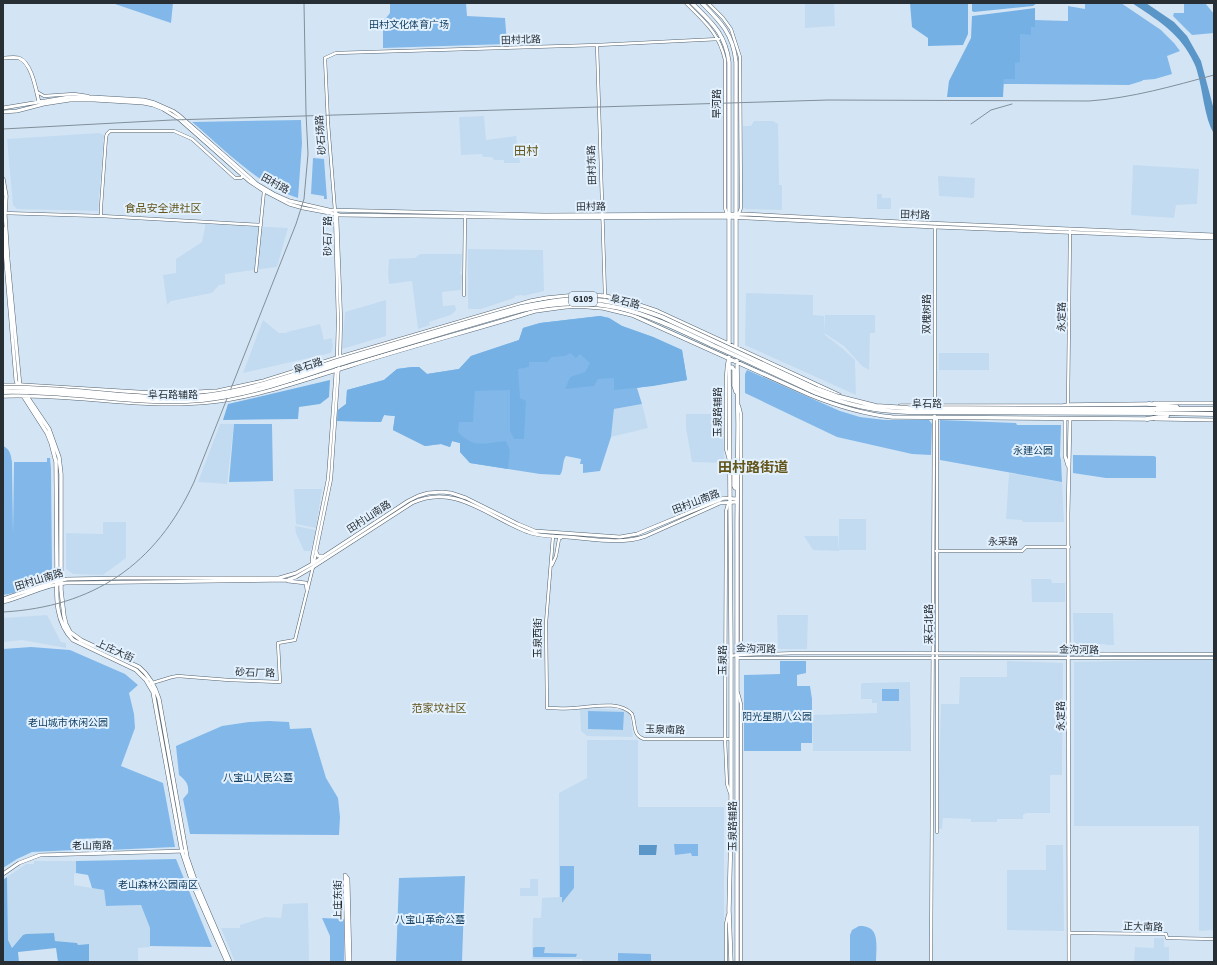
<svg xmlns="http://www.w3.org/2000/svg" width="1217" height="965" font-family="'Source Sans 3','Noto Sans SC',sans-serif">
  <rect width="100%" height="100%" fill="#d3e5f5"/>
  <path fill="#c3dbf0" d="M834,3L835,26L805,28V4Z
    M484,116L486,140L516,136L520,163H504V160H494L492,157H483L482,154L461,155L459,117Z
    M754,121H773L778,124L779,185H782V210L746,209L742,207L743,126H751Z
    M99,133L104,135L98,211L17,209L13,205L7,139Z
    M1133,165L1199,169L1197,204L1176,205L1174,218L1131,215Z
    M938,176L975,178L974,198L939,196Z
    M877,194H882V198H891V209H877Z
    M205,224L288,228L277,267L225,274V284L219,285L212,293L171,301L167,305L163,275L176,273V259L202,242L205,227Z
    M468,249L543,250L544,291L523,296L522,295L515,296L514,298L481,309H468Z
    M420,254H462L461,271L460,272V274L462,275L461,290L442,292L443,306L455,305L456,310L451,315L429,322L430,325L418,329L412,281L389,284L388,273L389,259L415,258Z
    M746,293L813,295V315L824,316L825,331V315H875V333H870L869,370L862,366L844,346L824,333L825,335L842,348L855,360L856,395L745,345Z
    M386,300V336L342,349L345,312Z
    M263,320L279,333H287V332L320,324L324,340L332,338L333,347L331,353L243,373Z
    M939,353H989V370H939Z
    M642,404L648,428L611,437L614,409Z
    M686,414H723L724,463L692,462L686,428Z
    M220,424H234L227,484L198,482Z
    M1009,473L1062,482L1064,522H1023L1022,520L1006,519Z
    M294,489H322L316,528L296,524Z
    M839,519H866V550H839Z
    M103,522H126V558L103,575L73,574L66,569V533L103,534Z
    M295,526L316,530L311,551H304L296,533Z
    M804,536H838L839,551L813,550Z
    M1031,579H1051L1052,583H1065V602H1032Z
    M1073,613H1113L1114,645H1106L1105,644H1074Z
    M47,615L61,642L66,643V648L22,640L3,642V618Z
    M777,615H808L807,649H778Z
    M1151,660H1214V930L1199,931V826H1074V662Z
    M1007,661L1063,663L1062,775H1050V813H1026L1023,815V819H997V822H971V819L943,818L942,829H939V776L941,704H959L960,677H1007Z
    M910,682L911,751H813L812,715L877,713V703H872V699H861V684L863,683Z
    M589,708L625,710L628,712L630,716L633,737L587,736L581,731L580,709Z
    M587,740H638V807H724V962H583L582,959H532L533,918H541L542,898L559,897V793L587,778Z
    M1046,845H1063L1064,931L1007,930V870H1046Z
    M34,861H76V873L74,874V885L104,890L106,906L141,905L150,928V947L138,948V962H89V944L78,945L77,943L55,941L53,933L23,935L12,948L8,940L7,877L26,864H34Z
    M530,879H538V896H520V888H530Z
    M308,903L309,962H235L221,928H240V925L265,917L281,918L283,904Z
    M1154,938H1164V947H1169V962H1134L1135,947L1154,948Z"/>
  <path fill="#82b8e9" d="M112,3H173L171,23Z
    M390,3H466L467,16L505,18L507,44L383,48V22L390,13Z
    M1085,3H1121L1161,30L1174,43L1180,51L1167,56L1172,74L1155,79L1143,80L1142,81L1129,85L1003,84L1004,79H1015V62H1020V34L1031,27H1035V20L1068,21V6L1085,9Z
    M1184,3H1205L1214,14V33L1192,35L1173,16L1174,13H1184Z
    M301,120L302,143L298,198C259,186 223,148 192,122Z
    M313,158L324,159L327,199H324V196L311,194Z
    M600,316L609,318L622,326L653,337L682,350L687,380L637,388L642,404L614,409L611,437L600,471L583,473V464H580L581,459L566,456C562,461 564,470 560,475L540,474L470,463L460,452V443L452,441L450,447L441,444L425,446L393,430L395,416L384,415L381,422L337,421L338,410L346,404L347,390L384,380L397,369L412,367H419L427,374L459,369L471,356L519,340L523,328L540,323Z
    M747,370L840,411L860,417L885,420H929L932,424L931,455L912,454L837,437L745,393V374Z
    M940,420L1016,423L1017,425H1061L1060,456L1061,460L1062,482L940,460Z
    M234,424H272L273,481L229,482Z
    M3,446C10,449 11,455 12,462L13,533L14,462H47V458H50L51,469L52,571L48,579L14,593L3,595Z
    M1073,455L1154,456L1156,457V478H1106L1073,473Z
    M31,647L70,650L125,674L138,685L129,693L134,714L135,728L121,766L163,783L175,847L108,850L107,838L75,839L74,850L32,852L17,859L3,868V649Z
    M780,661H806V673L797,675V686H810L812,699V743H801V751H744V675L780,674Z
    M882,689H899V701H882Z
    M588,711L624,712L623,730L588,729Z
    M269,721L289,722L290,729L311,728L326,778L338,798L340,817L339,835L190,834L183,799L188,793C189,784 186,781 179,775L176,746L222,726L249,722Z
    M674,844H698V856H692L691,853L675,855Z
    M176,859L212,947L150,946V928L141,905L106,906L104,890L92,888L88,875L76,873V861Z
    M560,866H574V888L562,903V897H560Z
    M465,876L462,962H396L399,878Z
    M322,918L344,919V962H330V936Z
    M859,926C881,925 876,946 876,962H850V935L852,930Z
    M535,947H545L544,953L581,954H577L576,957H534L533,956V948Z
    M618,953L651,954V962H618Z"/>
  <path fill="#75b0e4" d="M910,3H968V34L963,45L928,46V38L912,27Z
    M972,3H1037L1033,6L974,12L972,11Z
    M1035,8V27H1031V35L1020,34V62L1015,63V79H1004L1003,97H947L949,81L971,38L972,16Z
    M600,316L609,318L622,326L653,337L682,350L687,380L653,386L614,390V378L598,379L594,386L565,389L570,377L585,372L590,363L580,354L576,358L570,353L565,356L552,357L547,362H529V367L518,369L520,398L526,401L524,439H514L510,431V390L475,391L473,422H459L458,432C475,449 483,443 506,441L510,450L508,469L470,463L460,452V443L452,441L450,447L441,444L425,446L393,430L395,416L384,415L381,422L337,421L338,410L346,404L347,390L384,380L397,369L412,367H419L427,374L459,369L471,356L519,340L523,328L540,323Z
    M330,380L329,397L320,404L299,407L298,419L223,420L228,404Z
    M7,877L8,940L12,948L23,935L26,934L54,933L55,941L77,943L78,945L89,944V962H58L56,948L18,952L19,962H3V880Z"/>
  <path fill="#5b96c8" d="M1132,3H1146L1174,22L1187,36L1201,61L1214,110V134C1204,117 1203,90 1197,71C1196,66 1193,61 1191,57C1177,31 1156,19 1132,3Z
    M639,845H657L656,855H639Z"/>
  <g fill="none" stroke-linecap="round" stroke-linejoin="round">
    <defs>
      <path id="tertiary" d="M686,3C705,22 719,33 725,60V208L727,214
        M708,3L723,18L731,29L740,57L741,208L737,218
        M597,45L605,296L603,307
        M37,92L44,96L74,94L88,96
        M3,213L101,216L261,225
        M335,213L338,321L337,358
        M101,216V207L106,137L107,134L110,131H174L192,139L235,178H241L243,176
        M256,271L264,191
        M464,295L465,216
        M340,358L341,320L337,214L335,211L328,123L325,58L336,53L597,45L719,39
        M728,360L727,365L726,377V449L729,460
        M739,406L741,414V655
        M935,406V227
        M1068,406L1070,231
        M935,418L937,420V832
        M730,502L728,504L726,511L725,739L727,784L730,793
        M553,536L546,623L547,708C556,708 566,709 575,708C593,707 619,700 632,714C636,724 632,735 644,739H731
        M936,551H1022L1026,547H1069
        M314,562L331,479L339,363
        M312,564V558L328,479L336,369
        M552,565L556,556L559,539L562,537
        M731,656L737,655L798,653L1214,654
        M737,658H1214
        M149,684L172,677L178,676L229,680L280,682L278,643L295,640L313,567
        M738,693L741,704V962
        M1069,933L1166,934L1167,938L1214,939
        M726,962V924L728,915
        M931,962L934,420L935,411"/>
      <path id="secondary" d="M3,58C8,58 14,57 19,58C32,63 36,90 39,102
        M3,108L69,97H93L144,100L155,103L173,111L180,116L257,184L274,194L290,201L329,210L544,215L744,214L902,222L1214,235
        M3,112L17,111L44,104L70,100H94L143,103L153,105L163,109L179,119L249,181L264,191L289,204L303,208L340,215L556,218L726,217L935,227L1214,238
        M3,228L16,381L18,385
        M3,385H20L8,259L5,213
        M1154,403H1214
        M1065,419V456L1068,466
        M1155,419L1214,420
        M316,552L318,556H323
        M288,581L306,583L307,590
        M3,599L53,582L67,579L123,578H279L296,573L312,564L408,501L418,496L428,493L442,492L451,493L466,498L518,524L535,531L620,537L637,534L719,500L724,498L737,499
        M3,602C24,597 44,585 66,583L288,580L296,577L313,567L412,503C455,482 489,518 528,532C540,537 554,536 567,537C593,539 621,545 646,536L720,503L737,502
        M3,874L19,863L40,855L186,851
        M347,962L345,875L348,879L350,962
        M1069,962L1068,514L1070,419"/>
      <path id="primary" d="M692,3C712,23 725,33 729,62V347
        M702,3C721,22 733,34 736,62V348
        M3,179L6,196L5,213
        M3,206V209
        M729,357L731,645V828L729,910L731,962
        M730,368L732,367L734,370V386L736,392
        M20,385L167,394L218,391L264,381L337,358L531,301L547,298L578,295L605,296L630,302L657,311L839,395
        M22,394L47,433L51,443L56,462L57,576C56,599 56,623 73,640L136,670L146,680L153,692L182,852L193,885L227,962
        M26,395L49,429L59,457L61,474V590L64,616L66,624L70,632L81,640L139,667C150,676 155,686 159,699L187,857L196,883L230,962
        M3,396C72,393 140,409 209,402C257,397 303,380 349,366C411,346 474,330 535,311L564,307L578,306L603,308L632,315L810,395C837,406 863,414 892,417L1147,419
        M900,406H1063L1068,405L1149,404
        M731,471L734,474V486L735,488L737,486
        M737,962V521L738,425L737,360"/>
      <path id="trunk" d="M1149,404L1177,407
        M1156,409H1214
        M1154,413L1214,414
        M1147,419L1167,416"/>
    </defs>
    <use href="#tertiary" stroke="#546370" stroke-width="3.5"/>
    <use href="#secondary" stroke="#546370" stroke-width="4"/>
    <use href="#primary" stroke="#546370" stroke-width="4.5"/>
    <use href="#trunk" stroke="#546370" stroke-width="5"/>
    <use href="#tertiary" stroke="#fff" stroke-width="2.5"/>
    <use href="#secondary" stroke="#fff" stroke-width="3"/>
    <use href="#primary" stroke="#fff" stroke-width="3.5"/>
    <use href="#trunk" stroke="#fff" stroke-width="4"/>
    <path stroke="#828f9a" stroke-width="1" d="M971,124L991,110L1012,104
      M3,129L172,120L828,100L1089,101C1132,98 1173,86 1214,75
      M3,612C93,607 156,565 194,482L296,224L304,199L308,154L306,113L304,3"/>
    <defs>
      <path id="trunk-bridge" d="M3,388C70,386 136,402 203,396C250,391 295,374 340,360C400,342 460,324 521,307C546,302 571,297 597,300C619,302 641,309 662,317L817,389L836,396L876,406L908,408L1156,409
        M3,392C69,390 136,406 202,400C250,395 294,379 339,364C400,346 461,327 522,310C601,291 644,313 714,346C748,361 782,377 816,393C848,405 873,411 908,412L1154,413"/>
    </defs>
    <use href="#trunk-bridge" stroke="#546370" stroke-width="5" stroke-linecap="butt"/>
    <use href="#trunk-bridge" stroke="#fff" stroke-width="4"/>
  </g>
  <g text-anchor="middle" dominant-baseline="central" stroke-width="4" stroke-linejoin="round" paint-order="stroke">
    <rect fill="#e3f1fe" stroke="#5f6871" stroke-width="1" x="569" y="292" width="28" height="14" rx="3"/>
    <g font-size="9" font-weight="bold" fill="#272e34">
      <text x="583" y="299">G109</text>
    </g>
    <g font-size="10" fill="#123f61" stroke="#e3f1fe">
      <text x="409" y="25">田村文化体育广场</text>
      <text x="1033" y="451">永建公园</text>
      <text x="777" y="717">阳光星期八公园</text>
      <text x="68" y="723">老山城市休闲公园</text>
      <text x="258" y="778">八宝山人民公墓</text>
      <text x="158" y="885">老山森林公园南区</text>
      <text x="430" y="920">八宝山革命公墓</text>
    </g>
    <g font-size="10" fill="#272e34" stroke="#e3f1fe">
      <text transform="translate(521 40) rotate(-2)">田村北路</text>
      <text transform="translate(717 104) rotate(-90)">旱河路</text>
      <text transform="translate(321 135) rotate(-94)">砂石场路</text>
      <text transform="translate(592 165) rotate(-92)">田村东路</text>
      <text transform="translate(275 184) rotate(29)">田村路</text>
      <text transform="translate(591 207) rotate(-1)">田村路</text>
      <text transform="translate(915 215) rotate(2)">田村路</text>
      <text transform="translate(328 236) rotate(-90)">砂石厂路</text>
      <text transform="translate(625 302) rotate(14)">阜石路</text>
      <text transform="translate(927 314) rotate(-90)">双槐树路</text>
      <text transform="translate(1062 317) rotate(-89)">永定路</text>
      <text transform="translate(308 366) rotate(-18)">阜石路</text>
      <text x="173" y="395">阜石路辅路</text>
      <text x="927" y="404">阜石路</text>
      <text transform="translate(718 412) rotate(-90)">玉泉路辅路</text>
      <text transform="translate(696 502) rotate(-21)">田村山南路</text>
      <text transform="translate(369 517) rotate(-33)">田村山南路</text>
      <text transform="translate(1003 542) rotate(-1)">永采路</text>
      <text transform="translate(39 580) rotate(-17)">田村山南路</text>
      <text transform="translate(929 624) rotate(-90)">采石北路</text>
      <text transform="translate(538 638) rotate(-90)">玉泉西街</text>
      <text transform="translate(756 649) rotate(2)">金沟河路</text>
      <text transform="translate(1079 650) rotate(1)">金沟河路</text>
      <text transform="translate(115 651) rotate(24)">上庄大街</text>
      <text transform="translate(723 660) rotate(-90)">玉泉路</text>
      <text transform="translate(255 673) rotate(2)">砂石厂路</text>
      <text transform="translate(1061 716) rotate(-90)">永定路</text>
      <text transform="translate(665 730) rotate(2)">玉泉南路</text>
      <text transform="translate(733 826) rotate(-90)">玉泉路辅路</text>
      <text transform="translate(92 846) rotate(-1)">老山南路</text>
      <text transform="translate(338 900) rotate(-90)">上庄东街</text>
      <text transform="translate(1143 927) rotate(2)">正大南路</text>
    </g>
    <g font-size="11" fill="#635519" stroke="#e3f1fe">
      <text x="163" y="208">食品安全进社区</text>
      <text x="439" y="708">范家坟社区</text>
    </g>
    <g font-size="12" fill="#635519" stroke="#e3f1fe">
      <text x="526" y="151">田村</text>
    </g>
    <g font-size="14" font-weight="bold" fill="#635519" stroke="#e3f1fe">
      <text x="753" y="468">田村路街道</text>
    </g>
  </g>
  <rect width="1217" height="965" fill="none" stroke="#272e34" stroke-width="8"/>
</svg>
